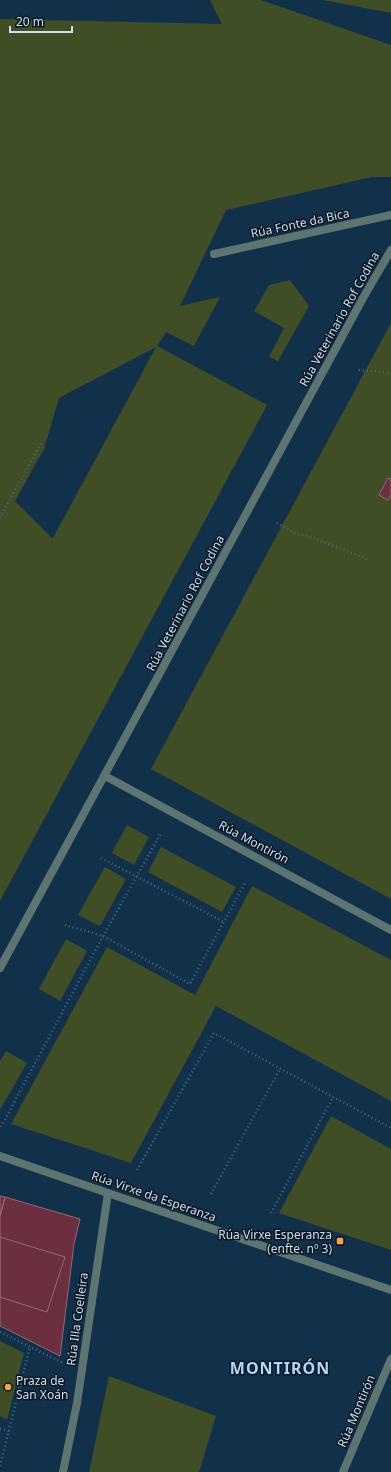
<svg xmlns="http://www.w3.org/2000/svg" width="391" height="1472" font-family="'Noto Sans',sans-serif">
  <rect width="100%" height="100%" fill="#11314a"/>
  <path fill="#404e26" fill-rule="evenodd" d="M210,0H261L391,45V177H372L226,210L180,306L220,297L194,346L166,332L157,346L267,405L0,901V19L222,24ZM156,347L53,538H52L15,501L44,449L59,398Z
    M323,0H391V13Z
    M290,280L309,306L278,361L269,357L284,328L254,311L269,285Z
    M391,323V479L388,478L379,495L388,500L391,495V899L151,769Z
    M127,825L149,837L134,865L112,853Z
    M161,847L236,887L222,912L148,872Z
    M105,867L126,879L100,926L78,915Z
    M252,886L391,960V1101L216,1006L131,1163L11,1124L107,947L195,995Z
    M66,939L87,951L60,1001L39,989Z
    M6,1051L27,1063L0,1110V1061Z
    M331,1116L391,1149V1250L279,1213Z
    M0,1341L24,1353L7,1420L0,1416Z
    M109,1376L216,1416L199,1472H89Z"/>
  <path fill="#6c2f3f" stroke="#956972" d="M388,478L391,479V495L388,500L379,495Z
    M0,1196L5,1197L0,1216Z
    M5,1197L80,1219L74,1244L60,1356L0,1326V1216Z
    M0,1237L65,1257L47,1312L0,1297Z"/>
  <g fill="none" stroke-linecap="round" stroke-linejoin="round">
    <path stroke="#4c677e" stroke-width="2.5" stroke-dasharray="1 3" stroke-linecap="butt" d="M359,370L384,372L391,373
      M0,518L41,443
      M277,523L297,534L313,538L367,559
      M101,858L224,922
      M65,925L103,936L190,984L246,881
      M1,1127L103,936L161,833
      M137,1170L214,1033L391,1128
      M211,1194L280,1069
      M271,1213L333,1097
      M0,1332L63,1363
      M0,1429L9,1431
      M0,1466L30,1346"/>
    <path stroke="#5e7471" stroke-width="8" d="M214,254L391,215
      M105,776L391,930
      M0,968L363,298L391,250
      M0,1156L391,1290
      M63,1472L77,1403L108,1193
      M343,1472L391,1359"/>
  </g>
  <g fill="#f5a346" stroke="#0b1823" stroke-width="1.5">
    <rect x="336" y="1237" width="8" height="8" rx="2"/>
    <circle cx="8" cy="1387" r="4"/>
  </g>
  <g text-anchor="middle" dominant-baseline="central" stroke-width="3" stroke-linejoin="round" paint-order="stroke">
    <g font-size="12" fill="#cddfef" stroke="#0b1823">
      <text transform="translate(300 223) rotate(-12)">Rúa Fonte da Bica</text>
      <text transform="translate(339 319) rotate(-61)">Rúa Veterinario Rof Codina</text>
      <text transform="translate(185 603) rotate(-62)">Rúa Veterinario Rof Codina</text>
      <text transform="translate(254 842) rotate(28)">Rúa Montirón</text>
      <text transform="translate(154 1196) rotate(19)">Rúa Virxe da Esperanza</text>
      <text transform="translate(77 1319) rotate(-82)">Rúa Illa Coelleira</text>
      <text transform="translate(356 1411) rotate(-67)">Rúa Montirón</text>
    </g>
    <g font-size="12" fill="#cddfef" stroke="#0b1823" text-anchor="end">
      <text x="332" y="1234">Rúa Virxe Esperanza<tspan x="332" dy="14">(enfte. nº 3)</tspan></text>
      <text x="16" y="1380" text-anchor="start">Praza de<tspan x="16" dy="14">San Xoán</tspan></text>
    </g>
    <g font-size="16" font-weight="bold" letter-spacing="1" fill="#b2d6f6" stroke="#0b1823">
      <text x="280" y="1368">MONTIRÓN</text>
    </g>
  </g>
  <path d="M10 26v6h62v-6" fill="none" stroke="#cddfef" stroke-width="2"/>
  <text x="16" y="26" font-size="12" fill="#cddfef" stroke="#0b1823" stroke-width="3" paint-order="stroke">20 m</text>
</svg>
